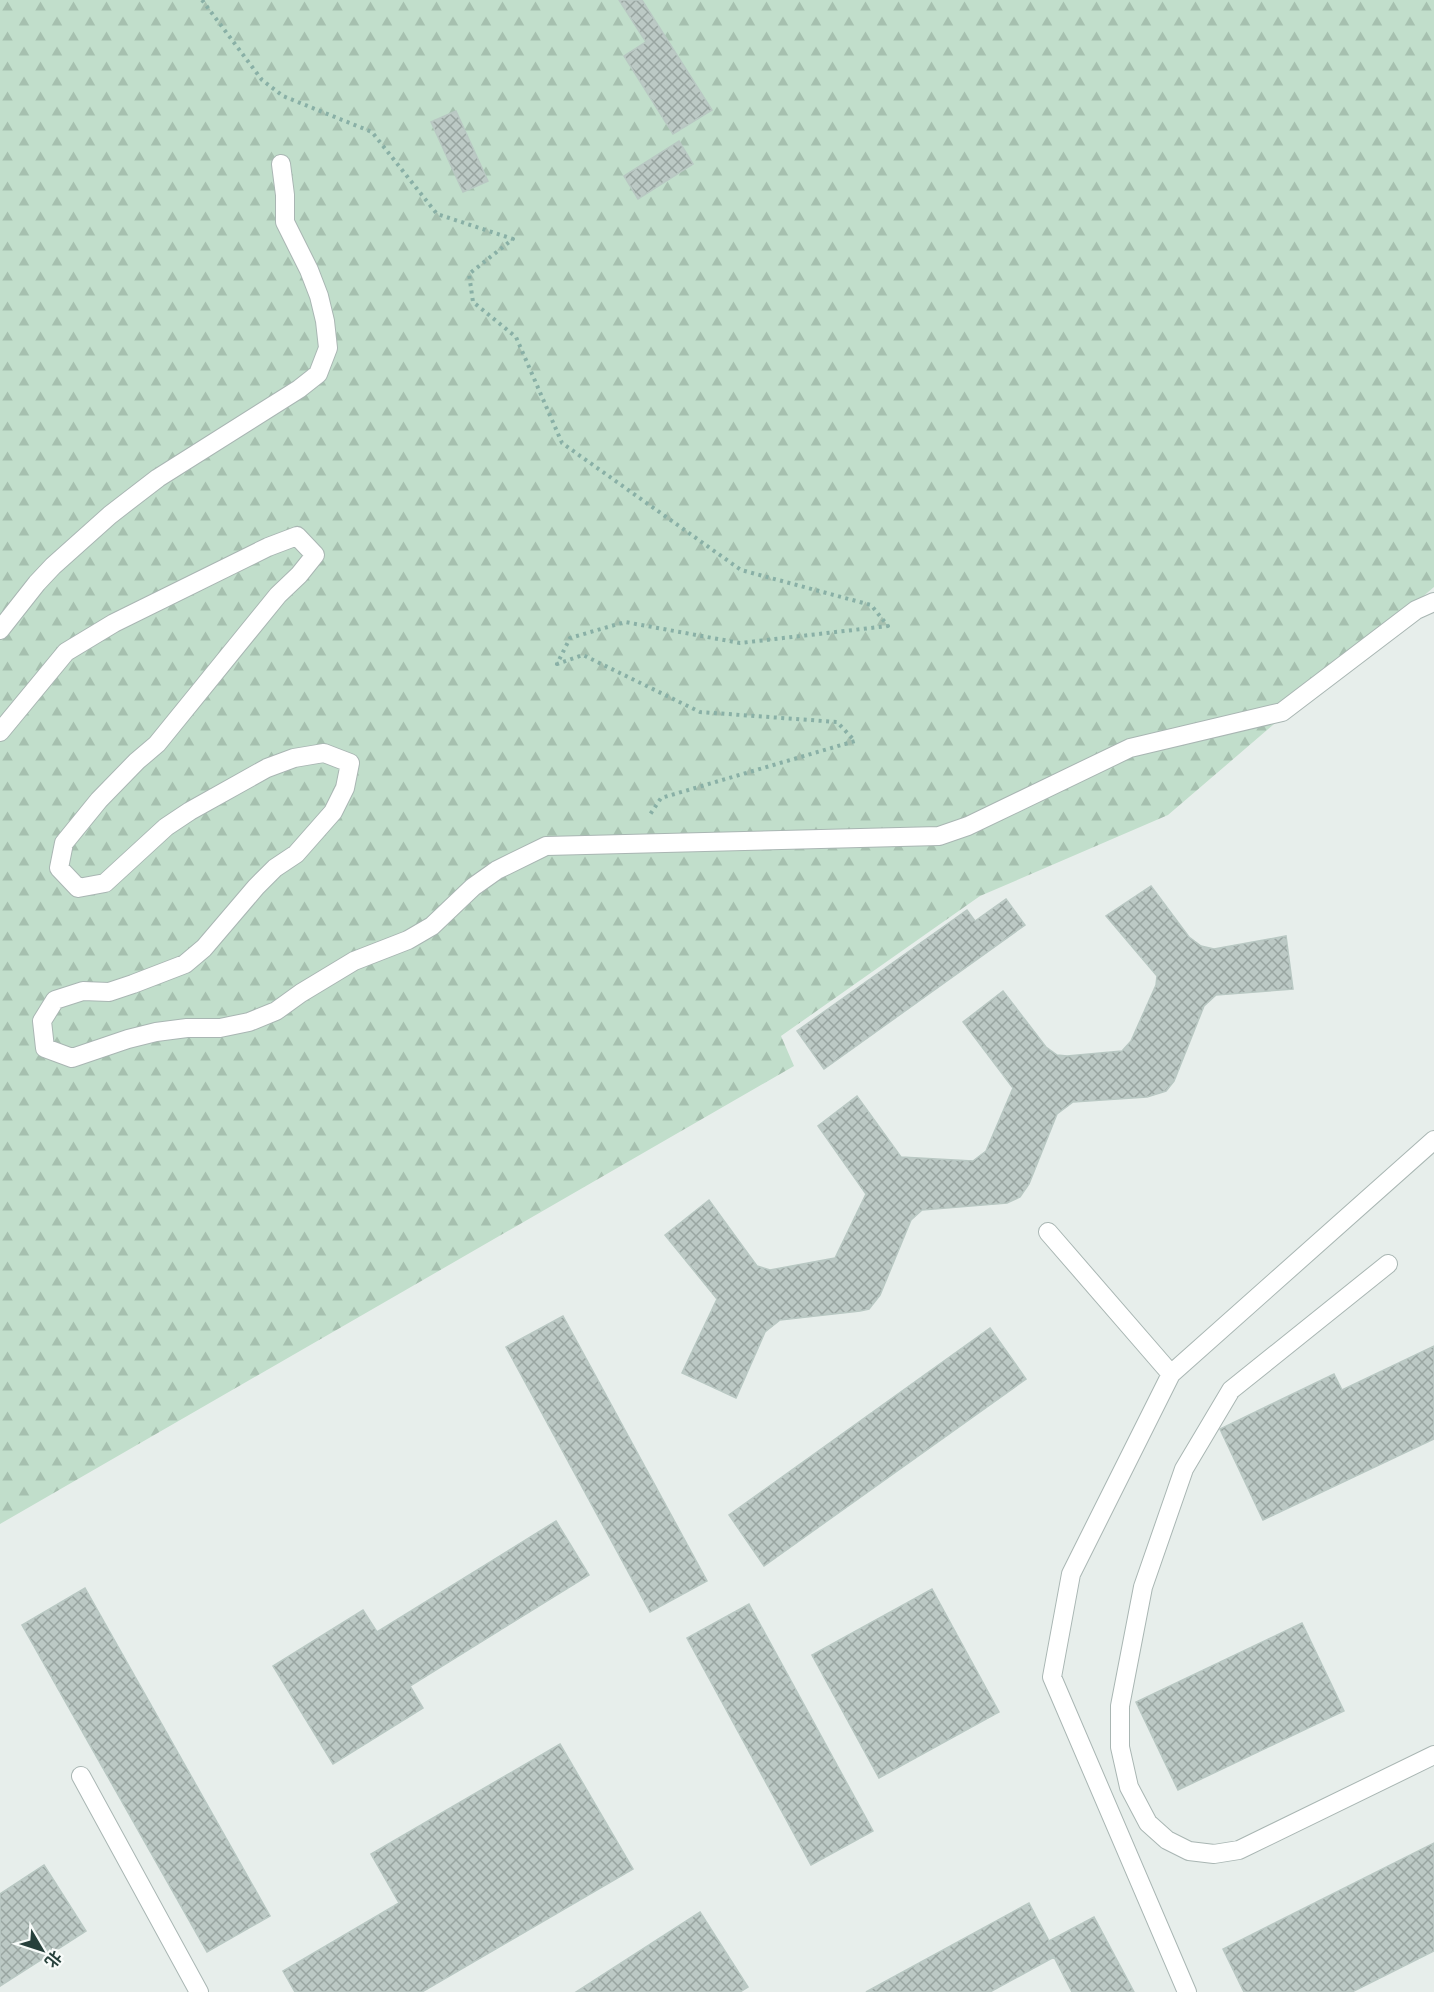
<svg xmlns="http://www.w3.org/2000/svg" width="1434" height="1992" font-family="Commissioner,'Noto Sans SC',sans-serif">
  <defs>
    <pattern id="forest-firs" width="22" height="20" patternUnits="userSpaceOnUse" patternTransform="scale(1.5)"><rect width="22" height="20" fill="#c1decb"/><path d="M5 1l3.5 6h-7zM16 11l3.5 6h-7z" fill="#a6c0af"/></pattern>
    <pattern id="building-cross-hatch" width="8" height="8" patternUnits="userSpaceOnUse" patternTransform="scale(1.5)"><rect width="8" height="8" fill="#bcc9c5"/><path d="M0 0l8 8M0 8l8-8" fill="none" stroke="#99a5a1"/></pattern>
  </defs>
  <rect width="100%" height="100%" fill="#e7eeeb"/>
  <path fill="url(#forest-firs)" d="M0,0H1434V587L1168,815L980,896L781,1036L794,1066L0,1524Z"/>
  <path fill="url(#building-cross-hatch)" stroke="#b9c8c3" stroke-width="1.5" d="M619,0H642L712,110L673,134L624,56L646,42Z
    M456,111L488,181L463,192L431,122Z
    M679,141L693,164L638,199L624,176Z
    M1151,886L1189,937L1201,946L1214,949L1286,936L1293,989L1216,995L1204,1006L1174,1081L1166,1091L1147,1097L1073,1102L1057,1114L1029,1184L1020,1197L1007,1203L922,1210L911,1220L880,1295L869,1309L860,1311L780,1320L765,1332L736,1398L682,1373L717,1299L665,1235L709,1200L757,1266L770,1270L835,1258L866,1194L818,1126L857,1096L901,1157L973,1161L986,1151L1013,1088L963,1022L1003,991L1046,1047L1057,1055L1067,1056L1122,1051L1131,1041L1156,985L1157,976L1106,916Z
    M1006,899L1025,925L824,1069L797,1031L967,910L975,921Z
    M563,1316L707,1581L650,1612L506,1347Z
    M990,1328L1026,1379L764,1566L729,1515Z
    M1434,1346V1439L1263,1520L1220,1429L1334,1374L1342,1390Z
    M556,1521L589,1575L410,1686L423,1708L333,1764L273,1666L363,1610L377,1632Z
    M85,1588L270,1916L207,1952L22,1625Z
    M932,1589L999,1712L879,1778L812,1655Z
    M749,1604L873,1831L811,1865L687,1638Z
    M1302,1623L1344,1711L1178,1790L1136,1702Z
    M560,1744L633,1869L422,1992H295L283,1971L399,1903L371,1854Z
    M1434,1843V1951L1352,1992H1244L1223,1949Z
    M44,1865L86,1931L0,1986V1894Z
    M1029,1903L1049,1941L1094,1917L1134,1992H1072L1054,1957L990,1992H866Z
    M700,1912L748,1987L740,1992H576Z"/>
  <g fill="none" stroke-linecap="round" stroke-linejoin="round">
    <defs>
      <path id="minor" d="M0,630L37,583L53,566L110,515L158,478L299,389L318,374L328,348L325,321L319,296L309,270L285,222V195L281,164
        M0,732L66,652L114,623L268,547L297,536L315,555L299,575L278,595L157,744L137,761L99,800L64,843L59,868L78,888L105,883L166,827L190,811L267,768L294,758L324,753L350,763L345,788L333,812L296,854L275,868L256,887L204,948L185,964L133,984L109,992L83,991L55,1000L42,1021L45,1048L72,1058L128,1039L156,1032L187,1028H220L249,1022L276,1011L301,993L354,961L408,940L432,926L473,887L497,870L546,846L939,836L968,826L1130,748L1282,712L1416,610L1434,602
        M1048,1232L1171,1374
        M1388,1264L1231,1390L1184,1469L1143,1587L1120,1706V1747L1129,1787L1148,1823L1167,1840L1189,1851L1214,1854L1239,1850L1434,1755
        M81,1776L199,1992
        M1187,1992L1052,1677L1071,1574L1171,1374L1434,1140"/>
    </defs>
    <use href="#minor" stroke="#a9b6b3" stroke-width="20"/>
    <path stroke="#89b0a6" stroke-width="4" stroke-dasharray="3 4.5" stroke-linecap="butt" d="M202,0L262,80L283,96L372,132L437,214L513,239L469,274L473,302L516,337L562,443L741,570L871,605L888,626L740,643L625,622L570,638L557,664L583,655L700,712L837,722L855,741L661,798L649,816"/>
    <use href="#minor" stroke="#fff" stroke-width="18"/>
  </g>
  <g transform="translate(42 1950) rotate(129)" stroke="#f7fbf9" stroke-width="4.5" paint-order="stroke">
  <path d="M0-4.5L10 22L0 15L-10 22Z" fill="#26403b"/>
  <text y="-9" font-size="16" font-weight="bold" text-anchor="middle" fill="#26403b">北</text>
  </g>
</svg>
